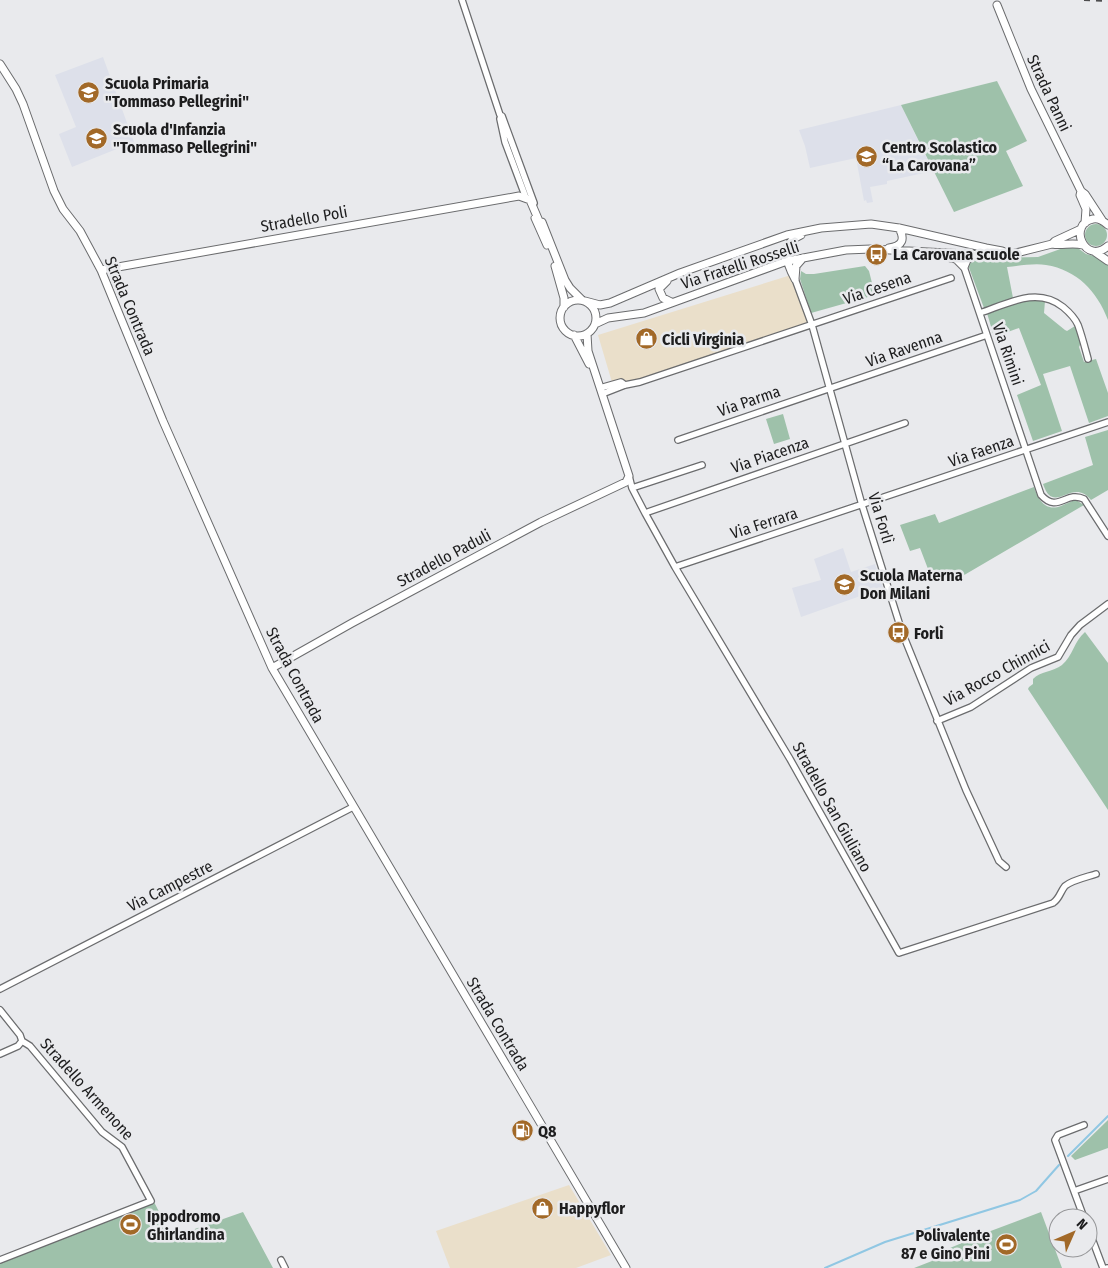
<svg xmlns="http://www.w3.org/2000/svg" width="1108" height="1268" font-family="'Fira Sans Condensed',sans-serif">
  <rect width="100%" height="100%" fill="#e9eaed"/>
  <path fill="#eadfca" d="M791,275L809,322L614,389L598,335Z
    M569,1185L611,1255L576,1268H450L436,1231Z"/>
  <path fill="#dde0ea" d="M103,57L134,142L72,167L59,134L76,127L55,75Z
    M901,105L933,171L887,181V184L870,187L873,202L867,203L866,200L864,201L856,158L810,168L805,146L799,130Z
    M843,548L851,572L875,564L883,588L801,617L792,588L821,580L814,559Z"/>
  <path fill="#9ec1aa" d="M997,81L1027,141L1006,151L1023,186L954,212L901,105Z
    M1085 235a11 11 0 1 1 22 0a11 11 0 1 1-22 0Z
    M1075,246L1086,254L1098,257L1108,265V320C1097,291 1077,270 1046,265C1034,263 1019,266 1007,267L1013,298L984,308L968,265L969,261L976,257L993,258L1038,257L1066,247Z
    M865,266L869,271L875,295L811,313L800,279L801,271L806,274H814Z
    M1029,299L1045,301L1044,313L1065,330L1067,331L1075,326L1081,343L1079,347L1084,362L1096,359L1108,393V416L1089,423L1070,366L1043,374L1062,431L1033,441L1017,395L1041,385L1019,328L994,337L987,313Z
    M783,414L790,439L774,444L766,419Z
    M1108,430V490L1091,500C1072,476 1054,517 1043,484L1093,465L1085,437Z
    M1034,487C1038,499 1045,512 1061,506C1066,504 1071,501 1076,500L1084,505L954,581L948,572L933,582L920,548L910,551L900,525L935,514L939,523Z
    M1085,632L1108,663V810L1028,689L1029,687L1033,684V679C1040,671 1053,672 1062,665C1073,656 1074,641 1085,632Z
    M1108,1120V1148L1075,1160L1071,1156Z
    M154,1202L172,1237L243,1212L273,1268H0V1262Z
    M1041,1212L1062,1268H914L932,1261L931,1256L988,1232Z"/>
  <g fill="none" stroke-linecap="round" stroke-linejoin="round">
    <path stroke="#90c7e3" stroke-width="2" d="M1068,1156L1108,1116
      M825,1268L885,1242L1020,1200L1036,1191L1059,1165"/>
    <defs>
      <path id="minor" d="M462,0L500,115L502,116L534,203
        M500,119L505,142L526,198
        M964,267L1041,495C1058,514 1066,490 1084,499L1108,536
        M795,279L812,325L862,505L902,632L966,790L999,861L1006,867
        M980,313C1007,304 1037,286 1063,307C1069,312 1075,318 1078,325C1082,336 1085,348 1088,359
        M600,388L621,382L625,385
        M602,394L625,385L640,382L951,278
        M678,440L987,335
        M629,476L632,488L645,513L675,567L790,759L899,953L1053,903C1060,898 1060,892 1065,886C1072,880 1087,877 1096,874
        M632,488L702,465
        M645,513L905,423
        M675,567L1108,422
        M937,721L971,707L1031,668L1058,657L1071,635L1080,625L1108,604
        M0,989L353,807
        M0,1010L20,1035L22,1041L30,1046L102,1132L122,1147L151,1201L0,1260
        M0,1054L18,1046L22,1041
        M1074,1191L1108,1179
        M1084,1218L1055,1140L1058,1135L1084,1125
        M1088,1228L1103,1268
        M281,1260L285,1268
        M1107,1268H1108"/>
      <path id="tertiary" d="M997,5L1031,89L1081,191L1085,194L1102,220
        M0,64L16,89L23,104L54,191L63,209L80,231L101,270L163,421L272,668L626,1268
        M1081,191L1080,195L1086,209L1085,223
        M535,218L547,245
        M1108,225C1103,221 1099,218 1093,219C1067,224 1085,266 1108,246
        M1052,244C1063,246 1071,242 1083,245
        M889,248C903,246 905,239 899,228
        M1095,252L1108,261
        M947,257L956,259L964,267L967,260L974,255
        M555,266L564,298V307
        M101,270L519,196L530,200L539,221L542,222L565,280L570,288L582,300
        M795,279C786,263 780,243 801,235
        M795,279L796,266L803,258
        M667,281L659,289L663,298L671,302
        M560 318a18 18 0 1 1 36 0a18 18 0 1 1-36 0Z
        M585,301L600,305L610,303L680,273L787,235L821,228L871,224L899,228L986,248L1002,251L1009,254
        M595,324L608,318L644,313L787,261L846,250L871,249L1004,256L1052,244L1055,241L1081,229
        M574,335L589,364
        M272,668L352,623L541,522L626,482L629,476L588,351L587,334"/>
    </defs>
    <use href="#minor" stroke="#6b6c6e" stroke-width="8"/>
    <use href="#tertiary" stroke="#6b6c6e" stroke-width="9"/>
    <use href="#minor" stroke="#fff" stroke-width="5.5"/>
    <use href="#tertiary" stroke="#fff" stroke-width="7"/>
    <path stroke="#4d4d4e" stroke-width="2" stroke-dasharray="6 6" stroke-linecap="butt" d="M1084,0L1108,1"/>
  </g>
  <defs>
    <symbol id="school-disc" viewBox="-11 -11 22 22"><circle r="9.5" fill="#a26928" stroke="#e9eaed"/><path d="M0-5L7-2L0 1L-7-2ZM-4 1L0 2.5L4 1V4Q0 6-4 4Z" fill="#fff"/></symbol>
    <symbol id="bus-disc" viewBox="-11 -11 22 22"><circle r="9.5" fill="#a26928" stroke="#e9eaed"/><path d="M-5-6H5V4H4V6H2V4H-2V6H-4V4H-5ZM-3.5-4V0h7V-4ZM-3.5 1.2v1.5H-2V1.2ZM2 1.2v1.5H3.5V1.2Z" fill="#fff"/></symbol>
    <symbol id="shop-disc" viewBox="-11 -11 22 22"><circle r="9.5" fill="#a26928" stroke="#e9eaed"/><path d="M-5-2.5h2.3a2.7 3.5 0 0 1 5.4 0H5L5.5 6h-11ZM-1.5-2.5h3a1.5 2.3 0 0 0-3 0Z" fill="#fff"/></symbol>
    <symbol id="fuel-disc" viewBox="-11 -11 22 22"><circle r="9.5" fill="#a26928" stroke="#e9eaed"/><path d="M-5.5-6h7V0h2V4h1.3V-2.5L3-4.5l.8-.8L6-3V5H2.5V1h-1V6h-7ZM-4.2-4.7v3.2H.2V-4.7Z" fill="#fff"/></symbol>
    <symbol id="stadium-disc" viewBox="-11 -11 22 22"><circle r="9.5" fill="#a26928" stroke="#e9eaed"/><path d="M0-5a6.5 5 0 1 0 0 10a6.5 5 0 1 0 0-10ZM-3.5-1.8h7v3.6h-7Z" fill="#fff"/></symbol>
  </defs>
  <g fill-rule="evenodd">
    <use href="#school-disc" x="76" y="80" width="25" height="25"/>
    <use href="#school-disc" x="84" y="126" width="25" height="25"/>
    <use href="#school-disc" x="854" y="144" width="25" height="25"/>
    <use href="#bus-disc" x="864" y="242" width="25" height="25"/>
    <use href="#shop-disc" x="634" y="326" width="25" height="25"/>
    <use href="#school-disc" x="832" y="572" width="25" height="25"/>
    <use href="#bus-disc" x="886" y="620" width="25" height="25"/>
    <use href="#fuel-disc" x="510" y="1118" width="25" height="25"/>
    <use href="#shop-disc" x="530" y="1196" width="25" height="25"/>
    <use href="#stadium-disc" x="118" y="1212" width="25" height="25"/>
    <use href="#stadium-disc" x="994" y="1232" width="25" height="25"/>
  </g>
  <g text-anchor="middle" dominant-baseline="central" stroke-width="5" stroke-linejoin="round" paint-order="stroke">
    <g font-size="16" font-weight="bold" fill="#1d1d1e" stroke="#e9eaed" text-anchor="start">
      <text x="105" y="83">Scuola Primaria<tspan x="105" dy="18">"Tommaso Pellegrini"</tspan></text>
      <text x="113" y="129">Scuola d'Infanzia<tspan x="113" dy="18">"Tommaso Pellegrini"</tspan></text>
      <text x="882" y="147">Centro Scolastico<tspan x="882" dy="18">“La Carovana”</tspan></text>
      <text x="893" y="254">La Carovana scuole</text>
      <text x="662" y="339">Cicli Virginia</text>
      <text x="860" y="575">Scuola Materna<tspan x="860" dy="18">Don Milani</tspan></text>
      <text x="914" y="633">Forlì</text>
      <text x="538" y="1131">Q8</text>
      <text x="559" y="1208">Happyflor</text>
      <text x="147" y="1216">Ippodromo<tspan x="147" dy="18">Ghirlandina</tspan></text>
      <text x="990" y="1235" text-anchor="end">Polivalente<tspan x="990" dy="18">87 e Gino Pini</tspan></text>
    </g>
    <g font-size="16" fill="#1d1d1e" stroke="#e9eaed">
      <text transform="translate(1049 93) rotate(65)">Strada Panni</text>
      <text transform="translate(304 219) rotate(-10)">Stradello Poli</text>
      <text transform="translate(740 265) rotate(-18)">Via Fratelli Rosselli</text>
      <text transform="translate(877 288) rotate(-19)">Via Cesena</text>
      <text transform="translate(130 306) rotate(67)">Strada Contrada</text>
      <text transform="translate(904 349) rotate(-19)">Via Ravenna</text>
      <text transform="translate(1008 354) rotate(71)">Via Rimini</text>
      <text transform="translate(749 401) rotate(-19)">Via Parma</text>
      <text transform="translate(981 451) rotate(-19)">Via Faenza</text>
      <text transform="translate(770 455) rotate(-19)">Via Piacenza</text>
      <text transform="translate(881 518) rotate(73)">Via Forlì</text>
      <text transform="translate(764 523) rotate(-18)">Via Ferrara</text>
      <text transform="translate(444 558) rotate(-28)">Stradello Paduli</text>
      <text transform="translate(997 673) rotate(-29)">Via Rocco Chinnici</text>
      <text transform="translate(295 675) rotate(62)">Strada Contrada</text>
      <text transform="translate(832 807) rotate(61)">Stradello San Giuliano</text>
      <text transform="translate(170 886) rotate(-27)">Via Campestre</text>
      <text transform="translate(498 1024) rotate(59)">Strada Contrada</text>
      <text transform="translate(87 1089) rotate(48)">Stradello Armenone</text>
    </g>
  </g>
  <g transform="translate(1073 1233) rotate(45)"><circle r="24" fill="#e9eaed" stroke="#97989a"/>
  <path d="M0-4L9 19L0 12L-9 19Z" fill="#a26928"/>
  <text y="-8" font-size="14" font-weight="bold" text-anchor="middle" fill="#1d1d1e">N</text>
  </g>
</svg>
